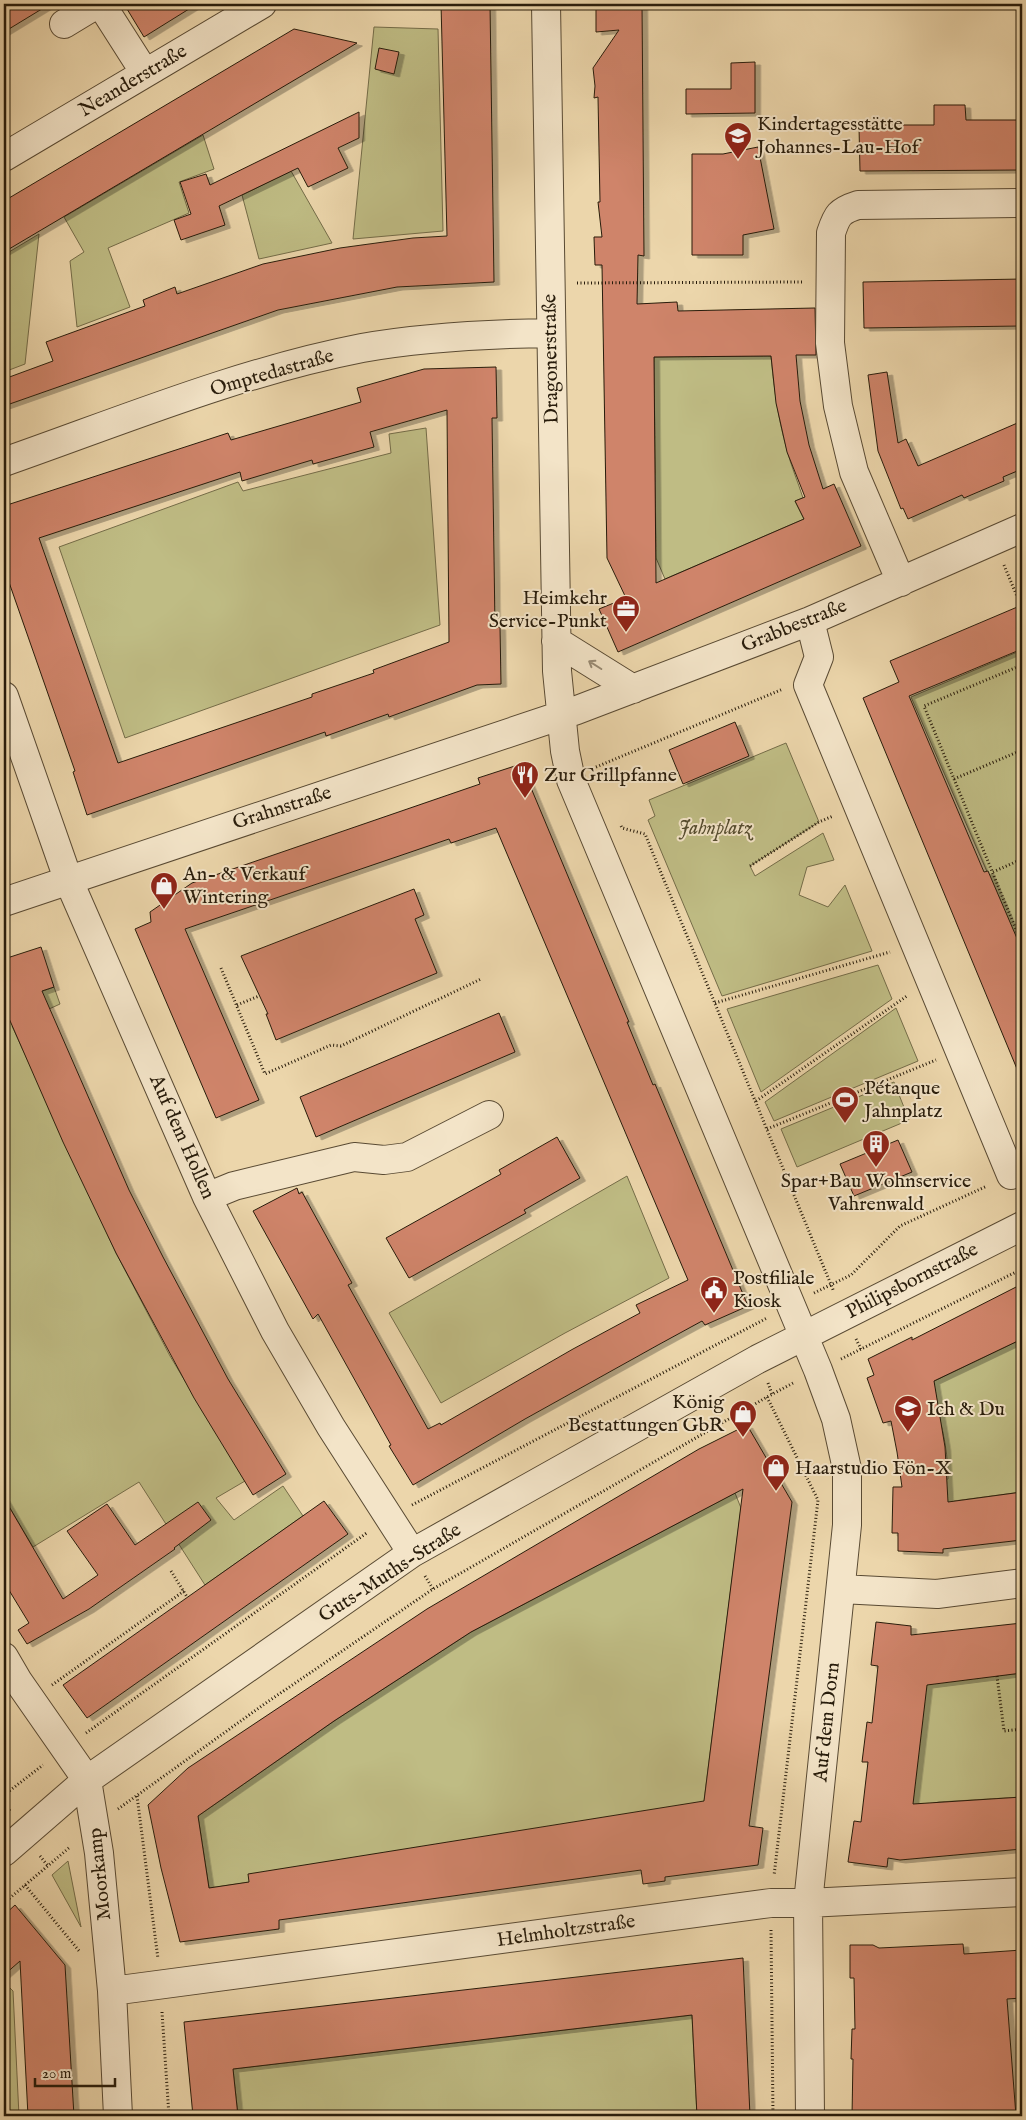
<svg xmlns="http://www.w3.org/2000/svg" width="1026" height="2120" font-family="'IM FELL English',serif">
  <defs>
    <filter id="shadow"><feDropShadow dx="5.5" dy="3" stdDeviation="0" flood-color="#0004"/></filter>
  </defs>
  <rect width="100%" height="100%" fill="#ecd6ab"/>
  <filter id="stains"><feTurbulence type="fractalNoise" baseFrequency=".004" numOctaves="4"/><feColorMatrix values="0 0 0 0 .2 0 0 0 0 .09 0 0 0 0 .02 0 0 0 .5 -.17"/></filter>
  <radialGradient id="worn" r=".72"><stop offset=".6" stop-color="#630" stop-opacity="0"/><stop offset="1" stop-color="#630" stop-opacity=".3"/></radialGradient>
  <path fill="#bfbc84" stroke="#746c48" d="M374,27L438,29L443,231L353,239Z
    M203,135L214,169L179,182L189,213L108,248L130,307L77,327L70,261L84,252L64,217Z
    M291,171L332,243L259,259L242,195Z
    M39,234L25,364L4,372V255Z
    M771,356C774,388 778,419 787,450C791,466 798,482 803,498L795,501L804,519L665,579L656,558L654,357Z
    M426,428L440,625L125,738L59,547L238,482L243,491L391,453L389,434Z
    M1022,650V952L911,697Z
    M786,743L819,822L750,866L755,876L823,833L834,860L807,867L799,895L828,907L845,885L872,951L722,996L648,820L655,816L649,800Z
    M878,965L892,999L761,1092L727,1009Z
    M54,987L60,1004L12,1026L116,1253L170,1356L245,1481L216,1498L234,1520L283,1486L303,1516L205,1585L139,1482L33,1547L4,1498V1005Z
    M896,1008L918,1061L774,1121L765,1102Z
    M894,1082L909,1120L797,1167L781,1129Z
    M627,1176L669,1278L565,1333L441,1403L389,1313Z
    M1022,1339V1492L954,1501L943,1510V1480L948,1479C948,1445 940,1415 928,1384Z
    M735,1493L741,1508L702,1817L209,1888L198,1816L334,1721L471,1632Z
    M1022,1673V1797L939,1802L906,1810L921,1684Z
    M68,1861L81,1927L52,1875Z
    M4,1982L13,1991L19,2116H4Z
    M692,2015L697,2116H238L233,2069Z"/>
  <path fill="#cf846b" stroke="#281c0b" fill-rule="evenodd" filter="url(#shadow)" d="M4,4H50L4,32Z
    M124,4H197L144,37Z
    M441,4H490L494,282L397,287L278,310L4,406V379L53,361L46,342L145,306L143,300L175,287L177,294L263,264L340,248L413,238L447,236Z
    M596,4H642L644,256L638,255L637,304L677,302L678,311L815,308L816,355H796L800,401L809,445L823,489L834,484L861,546L618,652L599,609L626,598L607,558L602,265H595L594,237H602L598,202H600L598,97L594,98L595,86L593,68L619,30L596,32ZM771,356L776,403L787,452L805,497L795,501L804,519L656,583L654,357Z
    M294,29L357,43L4,252V201Z
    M379,48L399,52L394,74L375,69Z
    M755,62V113L686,114V89H731V63Z
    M934,105H965L966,120H1022V170L860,171L859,127L870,125H934Z
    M359,112V138L338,148L348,168L308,187L298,168L219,206L225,225L181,240L174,220L191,214L180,182L206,174L210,185Z
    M758,147L774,229L743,235V255H692V154H723Z
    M1022,279V326L864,328L863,282Z
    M496,367L497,418H492L495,627H500L501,684L477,685L389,717L388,714L326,736L325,732L87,815L73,772L75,771L4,568V506L228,433L231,440L361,402L357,388L424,369ZM447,410L449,642L373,670L374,673L312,694V697L118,763L39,538L240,472L242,481L312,460L313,464L374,447L370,432Z
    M887,372L898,443L906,439L918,466L1022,421V469L1003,477L1004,481L964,498L962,495L908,519L903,508L901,509L878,451L868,375Z
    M1022,605V649L909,696L984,872L988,871L1022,950V1081L863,698L899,682L890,661Z
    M735,722L749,756L683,784L669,750Z
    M521,764L629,1022H627L653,1085L655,1084L748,1306L705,1325L702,1321L658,1345L525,1419L413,1485L389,1446L391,1445L318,1314L313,1319L253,1211L297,1188L299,1194L302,1192L352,1283L348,1285L428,1429L440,1423L441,1425L573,1349L640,1313L636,1305L688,1280L496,828L451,843L449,839L446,840L185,929L259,1100L216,1118L135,929L151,922L150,912L192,883L480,784L478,778Z
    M414,889L424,915L415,919L437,973L276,1040L266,1014H268L241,956Z
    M41,947L54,987L42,991L129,1190L163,1257L228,1379L286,1474L253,1495L194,1398L116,1253L63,1142L4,1007V959Z
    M499,1013L515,1052L316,1137L300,1097Z
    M557,1137L580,1178L524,1210L526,1213L409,1278L386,1238L501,1174L499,1170Z
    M898,1140L912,1172L854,1196L840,1164Z
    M1022,1284V1339L934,1381L945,1447L948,1502L1022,1492V1540L943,1549V1553L898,1551V1533H892L893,1487H902L897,1452L891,1421L883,1423L867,1378L874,1375L868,1359L912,1337V1340Z
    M747,1425L792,1502L749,1826L763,1828L758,1865L665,1877V1881L643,1884L641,1870L279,1920V1929L180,1942L161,1868L148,1805L188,1768L427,1609L699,1449ZM743,1489L704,1801L248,1874L249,1882L209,1888L198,1816L334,1721L471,1632Z
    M4,1498L63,1599L98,1575L67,1531L107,1504L135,1545L198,1502L211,1520L174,1548L175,1549L89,1609L27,1644L18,1630L29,1623L4,1582Z
    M324,1501L348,1534L87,1718L63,1685Z
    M876,1622L911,1626V1635L1022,1623V1673L927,1685L913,1804L1022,1797V1849L900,1860L888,1858L887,1867L848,1862L854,1821L861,1822L868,1762H862L867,1722L872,1723L878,1666L871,1665Z
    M15,1905L65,1965L74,2116H28L20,1961L4,1975V1915Z
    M963,1944L964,1954L1022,1950V1998L1007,1999L1016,2116H852L853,2059H851L852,2029H855L854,1978H850V1945H873L879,1948Z
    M743,1958L750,2116H697L692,2015L233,2069L238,2116H193L184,2022Z"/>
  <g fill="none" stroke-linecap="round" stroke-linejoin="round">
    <defs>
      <path id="minor" d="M101,4L145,73
        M546,4L557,671L565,751L571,780L818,1370L836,1419L847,1469V1525L808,1903L810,2116
        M64,24L97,4
        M4,157L262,4
        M4,462C121,421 239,372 362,348C424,337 487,334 550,333
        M901,582L854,472L838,406L830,343L831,233C837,215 839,211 858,205L1022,203
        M810,621L819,657L808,685L1011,1175
        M556,641L633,689
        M4,696L68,879L207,1197L275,1331L331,1427L412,1553
        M4,902L577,710L810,621L1022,528
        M207,1197L234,1186L354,1157L384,1160L407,1157L489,1115
        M841,1589L937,1594L1022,1583
        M4,1657L18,1681L87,1780L99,1853L112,1991L118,2116
        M4,1852L87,1780L412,1553L758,1359L1022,1226
        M112,1991L771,1903H808L1022,1892"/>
    </defs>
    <use href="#minor" stroke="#594a33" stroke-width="30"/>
    <path stroke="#281c0b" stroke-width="3" stroke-dasharray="1 2.5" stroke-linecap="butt" d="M577,283L803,282
      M1004,565L1021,606
      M596,767L783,689
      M954,779L1022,750
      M621,826L622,828L645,834L834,1292
      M750,866L819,822L833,816
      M993,872L1022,859
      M1017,932L924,706L1022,665
      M221,968L265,1074L331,1045L341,1046L481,979
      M715,1003L890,952
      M237,1005L259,996
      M756,1101L907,996
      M767,1129L936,1060
      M814,1293L851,1275L900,1226L987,1186
      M856,1339L861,1349
      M841,1359L1022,1269
      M768,1383L772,1394
      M767,1397L818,1500L774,1876
      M412,1505L767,1318
      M171,1571L187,1597
      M425,1576L433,1589
      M997,1676L1004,1731L1022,1729
      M52,1685L184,1591
      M86,1733L368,1532
      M4,1795L43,1765
      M137,1796L158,1959
      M4,1801L10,1811
      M118,1809L263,1705L433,1589L767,1397L795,1382
      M40,1856L48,1866
      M25,1885L80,1952
      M4,1903L70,1847
      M771,1930L773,2116
      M162,2012L169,2116"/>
    <use href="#minor" stroke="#f3e4c8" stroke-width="28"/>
  </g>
  <defs><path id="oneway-shaft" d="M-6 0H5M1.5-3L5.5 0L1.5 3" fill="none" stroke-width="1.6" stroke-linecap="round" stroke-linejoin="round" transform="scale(1.25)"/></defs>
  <use stroke="#988a73" href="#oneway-shaft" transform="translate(595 665) rotate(-148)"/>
  <defs>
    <symbol id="school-pin" viewBox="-11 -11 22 30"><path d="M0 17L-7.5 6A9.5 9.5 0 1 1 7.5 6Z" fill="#8f2418" stroke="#f3e4c8"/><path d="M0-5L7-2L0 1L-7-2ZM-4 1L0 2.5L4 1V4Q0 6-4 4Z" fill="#fff"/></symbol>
    <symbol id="office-pin" viewBox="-11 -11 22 30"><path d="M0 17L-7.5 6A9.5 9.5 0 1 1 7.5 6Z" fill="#8f2418" stroke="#f3e4c8"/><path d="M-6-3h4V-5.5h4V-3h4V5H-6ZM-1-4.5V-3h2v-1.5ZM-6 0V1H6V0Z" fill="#fff"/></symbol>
    <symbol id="restaurant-pin" viewBox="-11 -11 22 30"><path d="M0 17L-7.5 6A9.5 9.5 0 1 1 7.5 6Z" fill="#8f2418" stroke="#f3e4c8"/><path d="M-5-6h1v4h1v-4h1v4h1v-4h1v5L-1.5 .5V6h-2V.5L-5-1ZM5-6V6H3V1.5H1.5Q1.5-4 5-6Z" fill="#fff"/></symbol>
    <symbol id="shop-pin" viewBox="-11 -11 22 30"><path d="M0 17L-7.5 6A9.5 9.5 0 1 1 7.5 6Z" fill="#8f2418" stroke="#f3e4c8"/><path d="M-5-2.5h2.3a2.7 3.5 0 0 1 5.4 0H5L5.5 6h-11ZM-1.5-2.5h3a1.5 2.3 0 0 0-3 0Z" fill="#fff"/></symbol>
    <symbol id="stadium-pin" viewBox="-11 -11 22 30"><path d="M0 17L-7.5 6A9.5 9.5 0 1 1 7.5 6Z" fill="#8f2418" stroke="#f3e4c8"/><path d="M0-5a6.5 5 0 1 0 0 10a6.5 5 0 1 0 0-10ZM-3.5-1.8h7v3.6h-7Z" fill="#fff"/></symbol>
    <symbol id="building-pin" viewBox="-11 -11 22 30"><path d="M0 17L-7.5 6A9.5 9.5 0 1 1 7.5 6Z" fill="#8f2418" stroke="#f3e4c8"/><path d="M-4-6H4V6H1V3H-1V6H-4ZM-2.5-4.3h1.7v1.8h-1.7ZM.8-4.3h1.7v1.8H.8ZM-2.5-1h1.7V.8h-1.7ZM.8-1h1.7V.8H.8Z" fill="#fff"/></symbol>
    <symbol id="civic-pin" viewBox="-11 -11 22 30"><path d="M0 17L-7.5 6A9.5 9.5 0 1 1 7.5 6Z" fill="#8f2418" stroke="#f3e4c8"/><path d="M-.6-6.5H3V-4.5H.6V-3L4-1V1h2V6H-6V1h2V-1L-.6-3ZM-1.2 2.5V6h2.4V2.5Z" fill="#fff"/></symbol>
  </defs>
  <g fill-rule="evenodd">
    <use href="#school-pin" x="722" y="120" width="32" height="43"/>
    <use href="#office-pin" x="610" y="593" width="32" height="43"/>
    <use href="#restaurant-pin" x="509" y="759" width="32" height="43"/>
    <use href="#shop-pin" x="148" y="870" width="32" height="43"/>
    <use href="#stadium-pin" x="829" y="1084" width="32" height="43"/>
    <use href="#building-pin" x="860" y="1128" width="32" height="43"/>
    <use href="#civic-pin" x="698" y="1274" width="32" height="43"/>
    <use href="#school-pin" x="892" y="1393" width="32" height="43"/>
    <use href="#shop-pin" x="727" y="1398" width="32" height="43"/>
    <use href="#shop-pin" x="760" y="1452" width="32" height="43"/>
  </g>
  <g text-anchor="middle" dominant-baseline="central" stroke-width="4" stroke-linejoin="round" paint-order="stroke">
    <g font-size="20" fill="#281c0b" stroke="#f3e4c8">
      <text transform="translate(133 81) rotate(-31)">Neanderstraße</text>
      <text transform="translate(551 359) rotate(-91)">Dragonerstraße</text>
      <text transform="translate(272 373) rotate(-16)">Omptedastraße</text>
      <text transform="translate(794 626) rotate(-22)">Grabbestraße</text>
      <text transform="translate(282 808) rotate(-18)">Grahnstraße</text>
      <text transform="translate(182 1137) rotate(66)">Auf dem Hollen</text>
      <text transform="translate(912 1281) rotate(-27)">Philipsbornstraße</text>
      <text transform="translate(390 1573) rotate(-33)">Guts-Muths-Straße</text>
      <text transform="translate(827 1722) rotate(-84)">Auf dem Dorn</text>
      <text transform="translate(100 1874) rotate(-96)">Moorkamp</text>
      <text transform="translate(566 1931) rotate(-8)">Helmholtzstraße</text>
    </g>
    <g font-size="20" fill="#281c0b" stroke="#f3e4c8" text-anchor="start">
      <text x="757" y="124">Kindertagesstätte<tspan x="757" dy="23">Johannes-Lau-Hof</tspan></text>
      <text x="607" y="598" text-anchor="end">Heimkehr<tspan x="607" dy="23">Service-Punkt</tspan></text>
      <text x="544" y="775">Zur Grillpfanne</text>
      <text x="183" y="874">An- &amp; Verkauf<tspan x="183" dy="23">Wintering</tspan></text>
      <text x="864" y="1088">Pétanque<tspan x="864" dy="23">Jahnplatz</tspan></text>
      <text x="876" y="1181" text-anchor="middle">Spar+Bau Wohnservice<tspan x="876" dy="23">Vahrenwald</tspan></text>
      <text x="733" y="1278">Postfiliale<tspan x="733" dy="23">Kiosk</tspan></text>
      <text x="724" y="1402" text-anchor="end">König<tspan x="724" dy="23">Bestattungen GbR</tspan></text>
      <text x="927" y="1409">Ich &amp; Du</text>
      <text x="795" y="1468">Haarstudio Fön-X</text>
    </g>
    <g font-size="20" font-style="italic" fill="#554c2f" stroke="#f3e4c8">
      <text x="715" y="828">Jahnplatz</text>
    </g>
  </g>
  <rect width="1026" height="2120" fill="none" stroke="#ecd6ab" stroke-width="20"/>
  <rect x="5" y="5" width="1016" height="2110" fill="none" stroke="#281c0b" stroke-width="2.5"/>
  <rect x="10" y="10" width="1006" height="2100" fill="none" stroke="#281c0b"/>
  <path d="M35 2078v8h80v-8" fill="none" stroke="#281c0b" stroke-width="2.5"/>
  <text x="42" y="2078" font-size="15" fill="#281c0b" stroke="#f3e4c8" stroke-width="4" paint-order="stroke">20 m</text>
  <rect width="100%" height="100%" filter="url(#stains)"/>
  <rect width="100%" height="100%" fill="url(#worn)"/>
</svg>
